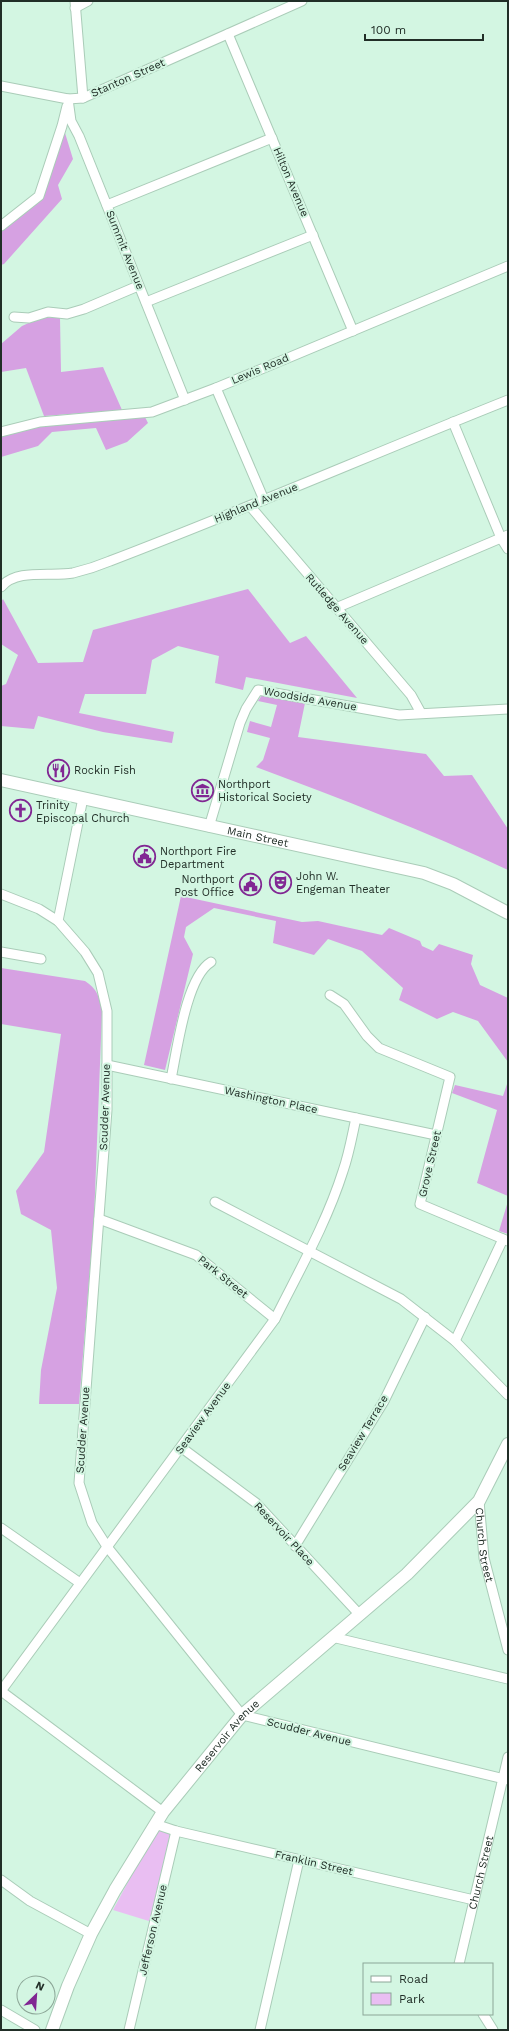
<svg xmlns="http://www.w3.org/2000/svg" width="509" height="2031" font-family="'Work Sans',sans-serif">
  <rect width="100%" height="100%" fill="#d3f6e2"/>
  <path fill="#e9bef2" d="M157,1828L173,1832L152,1922L113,1910Z"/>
  <path fill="#d6a1e2" d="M65,133L73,159L58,185L62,199L4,264L1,265V231L38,201Z
    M42,317L60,318L61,372L103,367L122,410L44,416L26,368L1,372V344L22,326Z
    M145,417L148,423L127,442L106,450L96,428L52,432L38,446L1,457V436L42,425Z
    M248,589L290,643L306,636L357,698L246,677L243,690L215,683L219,656L178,646L152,660L146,694H85L79,713L174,732L172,743L103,732L38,716L34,729L1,726V686L6,684L18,655L1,644V602L3,599L38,663L83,662L93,630Z
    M262,695L305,703L298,737L426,754L444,776L472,775L508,829V870C426,831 341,799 256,767L263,760L270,738L247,732L250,721L271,727L277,705L258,701Z
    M181,896L302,922L318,921L382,935L389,928L420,941L422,946L433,951L439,944L473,955L471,964L480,985L508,998V1062L478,1021L453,1012L437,1019L399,1000L403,988L362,951L328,939L314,955L273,943L276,921L214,908L186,927L184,937L193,954L165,1070L144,1065Z
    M1,968L85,981C97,989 100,997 102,1012L94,1219L79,1404H39L41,1370L57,1288L51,1230L21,1214L16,1191L44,1152L61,1034L1,1024Z
    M508,1081V1196L477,1183L497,1110L452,1093L455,1085L503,1096Z
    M508,1201V1234L499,1231Z"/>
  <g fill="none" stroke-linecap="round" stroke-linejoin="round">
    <defs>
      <g id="minor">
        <path d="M75,1L83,98"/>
        <path d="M75,8L88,1"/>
        <path d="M228,34L353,331"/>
        <path d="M1,86L68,99L83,98L302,1"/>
        <path d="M68,99L71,121L79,136L185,400"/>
        <path d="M107,205L272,138"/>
        <path d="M1,226L39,196L62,126L67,106"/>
        <path d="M146,302L313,235"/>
        <path d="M14,317L29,318L48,312L67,314L84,309L138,286"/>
        <path d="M216,388L264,500"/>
        <path d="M453,422L501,538L508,549"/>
        <path d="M1,432L40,422L152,412L216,388L508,266"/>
        <path d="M250,506L411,695L421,713"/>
        <path d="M1,587C17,568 51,577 73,573C86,570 98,566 110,561C244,510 375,453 508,400"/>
        <path d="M336,608L508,535"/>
        <path d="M209,827L240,723L246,709L258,690L399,715L508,709"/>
        <path d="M1,894L39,909L58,921L85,952L98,973L107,1011V1110L79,1483L92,1523L108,1548L242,1715L508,1780"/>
        <path d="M58,921L83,798"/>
        <path d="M1,952L41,959"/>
        <path d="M330,995L344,1004L367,1036L379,1048L450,1077L420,1204L508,1241"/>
        <path d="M107,1065L436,1135"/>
        <path d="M171,1079C177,1051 186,977 211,962"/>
        <path d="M215,1202L401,1299L455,1341L508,1395"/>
        <path d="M99,1219L196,1255L275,1319"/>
        <path d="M455,1341L503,1239"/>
        <path d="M182,1448L256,1503L359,1614"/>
        <path id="s1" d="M479,1501L484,1558L508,1650"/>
        <path d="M1,1528L80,1583"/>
        <path d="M295,1546L384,1401L425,1317"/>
        <path d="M332,1637L508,1679"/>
        <path d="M1,1691L275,1319C299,1271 327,1222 343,1171C349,1154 352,1136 356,1118"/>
        <path d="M1,1691L163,1812"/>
        <path d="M155,1824L176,1831L474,1900"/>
        <path d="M1,1880L30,1901L91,1934"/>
        <path id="s2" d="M459,1964L508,1757"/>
        <path d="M1,2010L35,2030"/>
        <path d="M483,2014L493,2030"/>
        <path d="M129,2030L176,1831"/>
        <path d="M260,2030L299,1860"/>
      </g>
      <g id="major">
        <path id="s3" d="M1,780L424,873L453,884L508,913"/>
        <path id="s4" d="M52,2030L68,1986L91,1934L115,1890L163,1812L242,1715L407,1574L479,1501L508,1444"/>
      </g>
    </defs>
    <use href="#minor" stroke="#aaccb8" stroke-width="11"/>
    <use href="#major" stroke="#aaccb8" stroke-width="14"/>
    <use href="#minor" stroke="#fff" stroke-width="9"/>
    <use href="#major" stroke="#fff" stroke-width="12"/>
  </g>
  <defs>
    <symbol id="restaurant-ring" viewBox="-11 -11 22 22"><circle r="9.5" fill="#d3f6e2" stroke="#812793" stroke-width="1.5"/><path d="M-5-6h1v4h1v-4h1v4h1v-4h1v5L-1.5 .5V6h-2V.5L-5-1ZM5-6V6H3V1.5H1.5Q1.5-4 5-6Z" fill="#812793"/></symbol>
    <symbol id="museum-ring" viewBox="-11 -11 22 22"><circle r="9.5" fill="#d3f6e2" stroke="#812793" stroke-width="1.5"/><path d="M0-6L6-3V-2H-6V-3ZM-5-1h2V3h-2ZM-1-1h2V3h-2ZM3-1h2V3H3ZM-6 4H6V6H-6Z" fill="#812793"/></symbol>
    <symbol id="church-ring" viewBox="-11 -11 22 22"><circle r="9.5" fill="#d3f6e2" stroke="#812793" stroke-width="1.5"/><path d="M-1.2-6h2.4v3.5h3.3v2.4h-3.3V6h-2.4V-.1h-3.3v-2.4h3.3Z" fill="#812793"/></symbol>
    <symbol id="civic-ring" viewBox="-11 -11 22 22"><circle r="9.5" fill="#d3f6e2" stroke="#812793" stroke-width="1.5"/><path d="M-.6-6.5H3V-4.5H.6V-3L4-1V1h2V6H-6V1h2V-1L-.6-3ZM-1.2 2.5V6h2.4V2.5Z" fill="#812793"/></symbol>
    <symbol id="theatre-ring" viewBox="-11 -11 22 22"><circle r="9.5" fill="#d3f6e2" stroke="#812793" stroke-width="1.5"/><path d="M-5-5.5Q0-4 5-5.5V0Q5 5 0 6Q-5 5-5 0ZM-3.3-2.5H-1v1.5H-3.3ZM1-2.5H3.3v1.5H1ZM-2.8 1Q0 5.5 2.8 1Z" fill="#812793"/></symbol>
  </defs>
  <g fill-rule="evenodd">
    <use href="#restaurant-ring" x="46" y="758" width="25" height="25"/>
    <use href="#museum-ring" x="190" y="778" width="25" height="25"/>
    <use href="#church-ring" x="8" y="798" width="25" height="25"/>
    <use href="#civic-ring" x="132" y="844" width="25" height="25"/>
    <use href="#theatre-ring" x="268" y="870" width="25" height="25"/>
    <use href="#civic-ring" x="238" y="872" width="25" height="25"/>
  </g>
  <g text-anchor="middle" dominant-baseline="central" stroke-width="4" stroke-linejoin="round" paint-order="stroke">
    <g font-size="11" fill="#212e27" stroke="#d3f6e2">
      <text transform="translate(128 78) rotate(-24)">Stanton Street</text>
      <text transform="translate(291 182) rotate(67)">Hilton Avenue</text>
      <text transform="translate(125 250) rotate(68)">Summit Avenue</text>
      <text transform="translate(260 369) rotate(-23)">Lewis Road</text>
      <text transform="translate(256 503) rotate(-22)">Highland Avenue</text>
      <text transform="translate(337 609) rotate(49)">Rutledge Avenue</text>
      <text transform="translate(310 699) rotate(10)">Woodside Avenue</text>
      <text stroke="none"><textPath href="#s3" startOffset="263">Main Street</textPath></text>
      <text transform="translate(271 1100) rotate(12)">Washington Place</text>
      <text transform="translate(105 1107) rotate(-88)">Scudder Avenue</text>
      <text transform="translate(430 1164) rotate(-77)">Grove Street</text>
      <text transform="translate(223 1277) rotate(39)">Park Street</text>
      <text transform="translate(203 1418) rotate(-54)">Seaview Avenue</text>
      <text transform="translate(83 1430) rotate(-86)">Scudder Avenue</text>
      <text transform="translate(363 1433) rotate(-59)">Seaview Terrace</text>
      <text transform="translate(284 1534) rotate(47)">Reservoir Place</text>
      <text stroke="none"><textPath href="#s1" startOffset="44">Church Street</textPath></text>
      <text transform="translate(309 1732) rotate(14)">Scudder Avenue</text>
      <text stroke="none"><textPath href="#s4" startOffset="345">Reservoir Avenue</textPath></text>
      <text transform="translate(314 1863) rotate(13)">Franklin Street</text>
      <text stroke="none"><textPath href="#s2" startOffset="94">Church Street</textPath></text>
      <text transform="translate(153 1930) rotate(-77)">Jefferson Avenue</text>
    </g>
    <g font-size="11" fill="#212e27" stroke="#d3f6e2" text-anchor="start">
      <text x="74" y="770">Rockin Fish</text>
      <text x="218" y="784">Northport<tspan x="218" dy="13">Historical Society</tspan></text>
      <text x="36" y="805">Trinity<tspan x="36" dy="13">Episcopal Church</tspan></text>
      <text x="160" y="851">Northport Fire<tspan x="160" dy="13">Department</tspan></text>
      <text x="296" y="876">John W.<tspan x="296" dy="13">Engeman Theater</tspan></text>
      <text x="234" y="879" text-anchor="end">Northport<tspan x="234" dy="13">Post Office</tspan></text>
    </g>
  </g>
  <rect width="509" height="2031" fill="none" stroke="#212e27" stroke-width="4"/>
  <rect x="363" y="1963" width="130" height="52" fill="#d3f6e2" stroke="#8ca697"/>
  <rect x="371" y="1976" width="20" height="6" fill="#ffffff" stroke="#8ca697"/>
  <text x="399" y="1983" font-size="12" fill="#212e27">Road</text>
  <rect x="371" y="1993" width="20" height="12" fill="#e9bef2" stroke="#8ca697"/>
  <text x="399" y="2003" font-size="12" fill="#212e27">Park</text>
  <g transform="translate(36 1995) rotate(25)"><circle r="19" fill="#d3f6e2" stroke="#8ca697"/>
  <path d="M0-3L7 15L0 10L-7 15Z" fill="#812793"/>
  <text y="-6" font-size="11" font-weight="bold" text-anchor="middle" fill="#212e27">N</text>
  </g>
  <path d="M365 34v6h118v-6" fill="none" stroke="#212e27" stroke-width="2"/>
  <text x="371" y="34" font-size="12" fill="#212e27" stroke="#d3f6e2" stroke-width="3" paint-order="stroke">100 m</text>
</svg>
